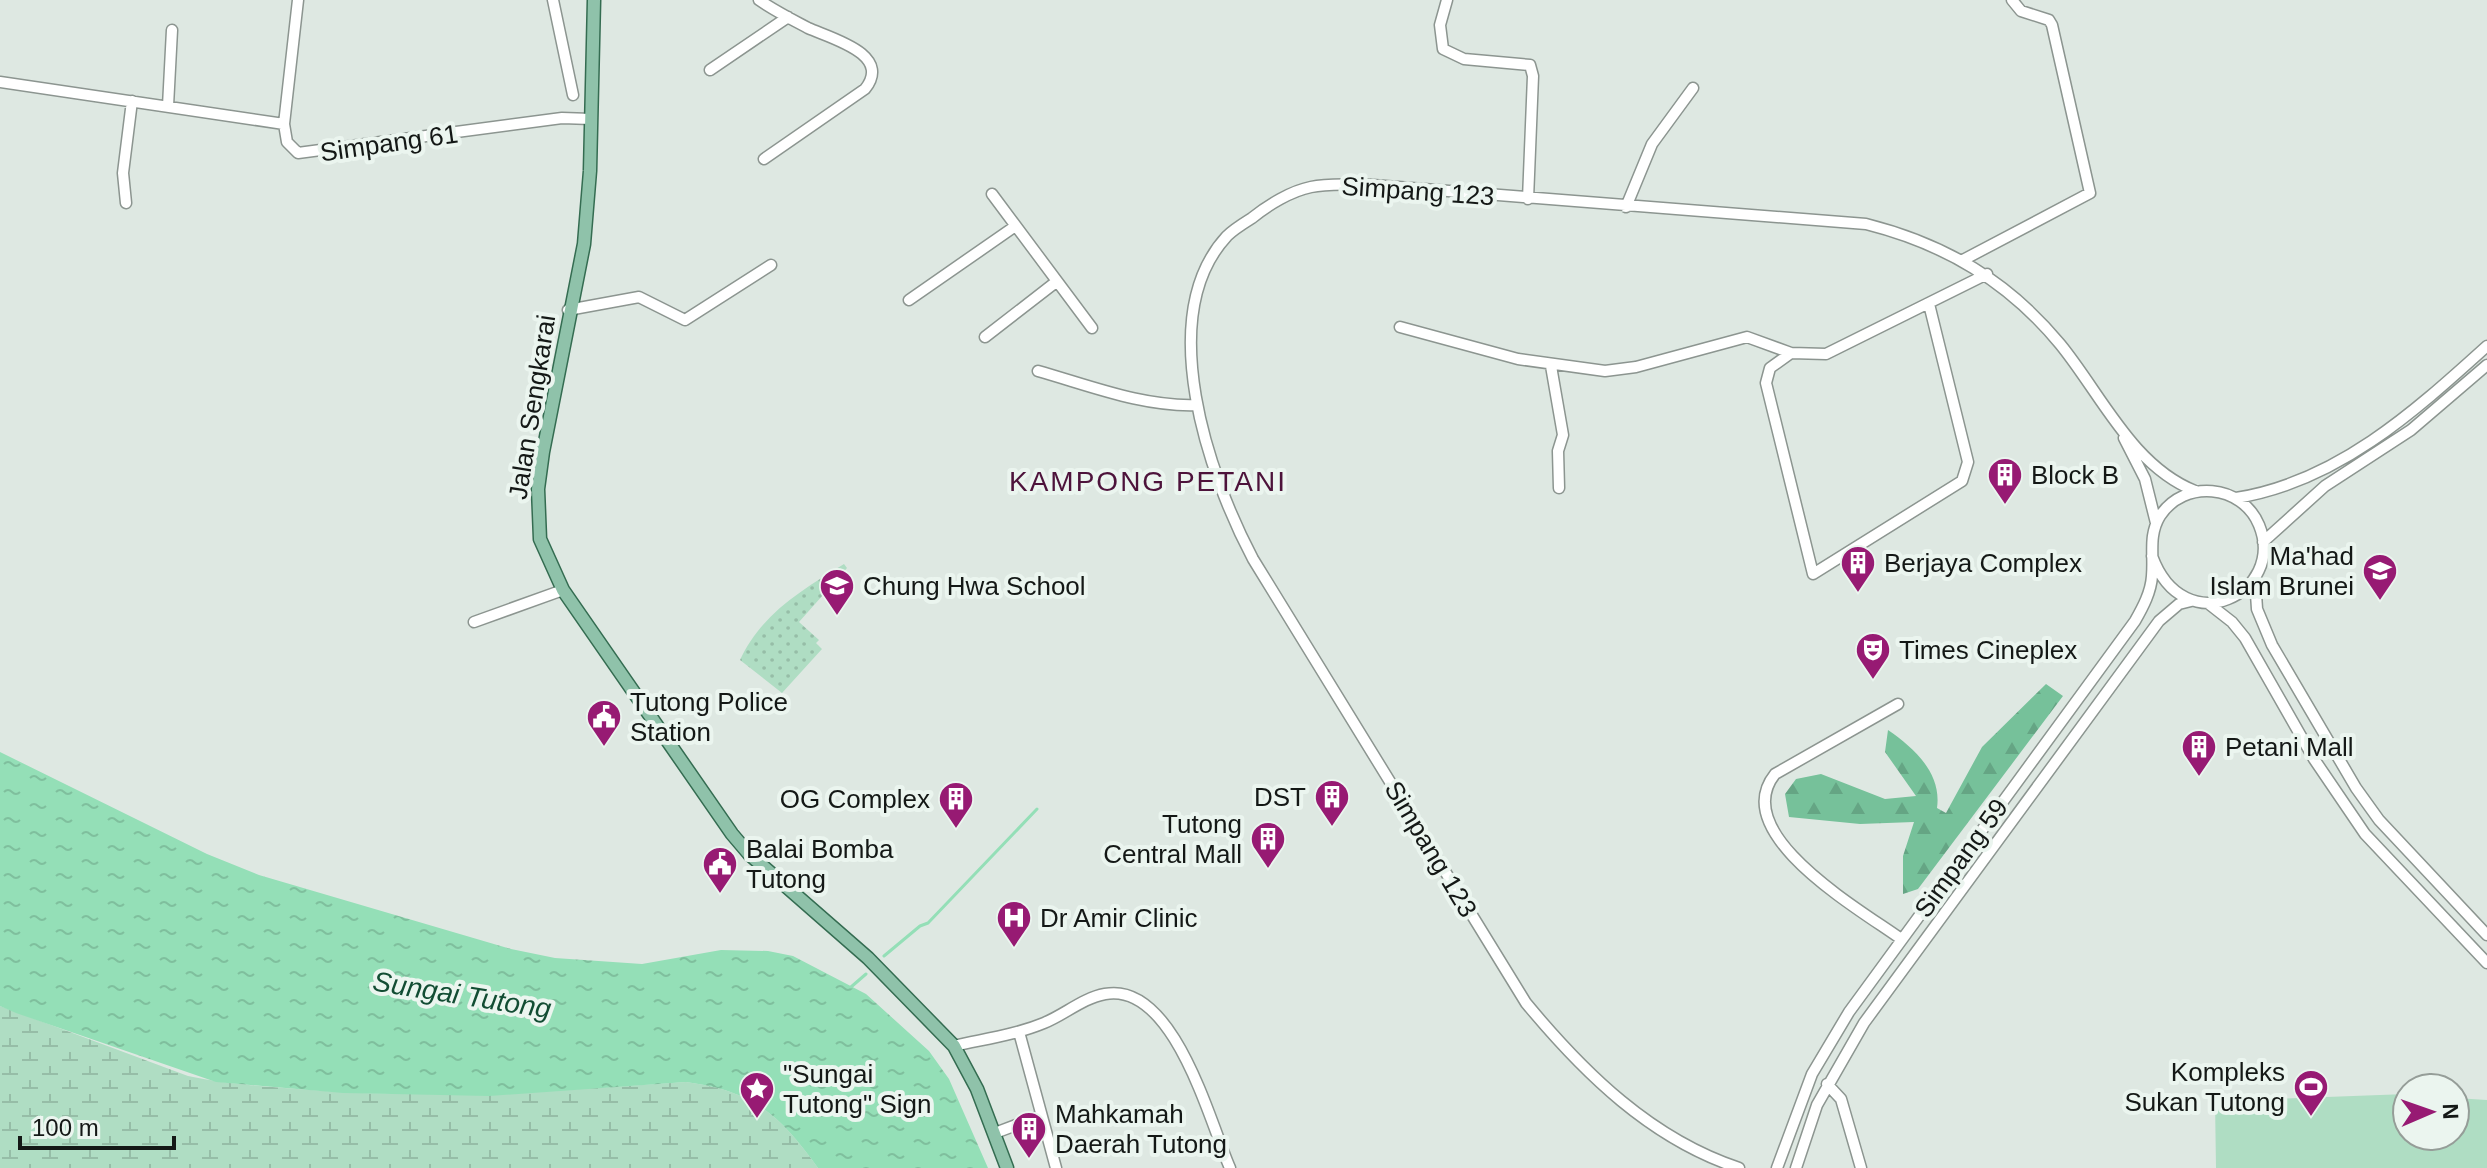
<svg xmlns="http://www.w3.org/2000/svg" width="2487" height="1168" font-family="Helvetica,sans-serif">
  <defs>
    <pattern id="grass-dots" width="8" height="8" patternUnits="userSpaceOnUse" patternTransform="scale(2)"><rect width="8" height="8" fill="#afddc3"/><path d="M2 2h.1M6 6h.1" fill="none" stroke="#96bda7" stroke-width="1.8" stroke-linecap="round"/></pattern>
    <pattern id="forest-firs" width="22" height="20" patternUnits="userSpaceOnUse" patternTransform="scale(2)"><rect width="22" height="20" fill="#76c19a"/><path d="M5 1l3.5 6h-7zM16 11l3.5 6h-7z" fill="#65a584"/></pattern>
    <pattern id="wetland-marsh" width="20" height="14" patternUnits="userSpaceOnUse" patternTransform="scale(2)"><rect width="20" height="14" fill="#afddc3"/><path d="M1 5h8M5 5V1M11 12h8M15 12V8" fill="none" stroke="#96bda7"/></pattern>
    <pattern id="water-ripples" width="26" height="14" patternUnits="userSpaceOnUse" patternTransform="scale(2)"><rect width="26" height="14" fill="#94dfb7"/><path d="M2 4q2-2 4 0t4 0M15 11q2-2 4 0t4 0" fill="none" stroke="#7fbf9d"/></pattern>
  </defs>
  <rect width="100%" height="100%" fill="#dee8e2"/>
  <path fill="url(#grass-dots)" d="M844,564L847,568L799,622L819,640L816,643L822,649L782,693L740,660C761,614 802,590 844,564Z"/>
  <path fill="url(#forest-firs)" d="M2046,684L2063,696L1918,889L1903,894V856L1914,822L1860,824L1789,817L1785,794L1796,779L1821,774L1885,799L1916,796L1885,752L1888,730C1914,748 1942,773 1937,808L1946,813L1982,747Z"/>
  <path fill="url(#wetland-marsh)" d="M0,1006L188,1076C224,1084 260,1086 297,1089C428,1100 555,1091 686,1082C753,1091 779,1114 818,1168H0Z"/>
  <path fill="#afddc3" d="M2407,1094V1136H2455V1098L2487,1100V1168H2216L2215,1101Z"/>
  <path fill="url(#water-ripples)" d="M0,752L207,854L259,875L511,949L555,958L642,964L721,950L768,951L793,956L866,994L929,1051L949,1079L988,1168H818C779,1114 753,1091 686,1082L489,1096L343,1093L216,1082L16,1013L0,1006Z"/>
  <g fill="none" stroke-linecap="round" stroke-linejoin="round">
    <path stroke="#94dfb7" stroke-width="3" d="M884,956L920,926L928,923L1037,809
      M851,987L866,974"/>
    <defs>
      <path id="minor" d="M298,0L284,124L287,142L298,153L562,118L591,119
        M553,0L573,95
        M759,0C775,11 791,19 808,28C830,38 893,54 865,89L764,159
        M1447,0L1440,25L1443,49L1464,59L1530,65L1533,76L1528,199
        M710,70L788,17
        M0,82L284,124
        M168,106L172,30
        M992,194L1092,328
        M126,203L123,173L132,101
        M1626,207L1652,144L1693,88
        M1963,260L2090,193L2052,25L2049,20L2021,11L2012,0
        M909,300L1014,227
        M568,310L639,297L685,320L771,265
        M1400,327L1518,359L1605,371L1636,367L1747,337L1791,353L1826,354L1987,274
        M985,337L1056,282
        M1791,353L1770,368L1766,383L1813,574L1962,481L1968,462L1929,304
        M1551,366L1563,435L1558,451L1559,488
        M1038,371C1091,386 1143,407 1197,405
        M2124,438L2145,479L2156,523
        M2236,498C2337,482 2414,412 2487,346
        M2263,542L2325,486L2411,430L2487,365
        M2255,578L2257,609L2272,645L2356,788L2379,820L2487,935
        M2209,604L2232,622L2245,638L2314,759L2365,834L2487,963
        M474,622L563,590
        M1898,704L1775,774C1727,834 1861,910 1901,939
        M1019,1032L1056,1168
        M954,1046C984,1039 1015,1035 1044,1023C1064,1015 1083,998 1105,994C1174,981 1210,1123 1230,1168
        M1827,1084L1841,1099L1861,1168
        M995,1133L1040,1116
        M1739,1168C1651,1139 1584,1073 1526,1003L1253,559C1209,476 1153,316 1227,236C1234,229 1244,223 1252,218C1268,205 1291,191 1311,187C1327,184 1344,185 1360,184L1866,224C1945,244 2008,281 2060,344C2101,394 2132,466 2195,491
        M1777,1168L1812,1074L1849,1012L2135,621C2143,607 2151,592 2152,576C2154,554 2148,536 2160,516C2184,479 2242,484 2259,525C2287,593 2184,644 2152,556
        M1796,1168L1817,1105L1864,1023L2159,621L2179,604L2191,601"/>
      <path id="major" d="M594,0L590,171L584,244L543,452L538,489L540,539L563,590L732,834L749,854L868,958L954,1046L977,1089L1007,1168"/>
    </defs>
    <use href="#minor" stroke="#8c9590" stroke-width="13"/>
    <use href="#major" stroke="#346c51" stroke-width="15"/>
    <use href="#minor" stroke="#fff" stroke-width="10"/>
    <use href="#major" stroke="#8fc2aa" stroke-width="12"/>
  </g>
  <defs>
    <symbol id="building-pin" viewBox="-11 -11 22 30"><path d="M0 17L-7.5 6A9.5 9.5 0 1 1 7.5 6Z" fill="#971a73" stroke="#ebf5ef"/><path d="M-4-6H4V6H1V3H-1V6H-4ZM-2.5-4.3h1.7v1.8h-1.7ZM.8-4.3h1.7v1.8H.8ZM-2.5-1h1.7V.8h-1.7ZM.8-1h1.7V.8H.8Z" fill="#fff"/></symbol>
    <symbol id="school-pin" viewBox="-11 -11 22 30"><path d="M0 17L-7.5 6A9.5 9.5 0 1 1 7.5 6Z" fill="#971a73" stroke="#ebf5ef"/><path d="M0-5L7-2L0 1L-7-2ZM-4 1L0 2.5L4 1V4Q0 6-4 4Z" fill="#fff"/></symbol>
    <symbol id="theatre-pin" viewBox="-11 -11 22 30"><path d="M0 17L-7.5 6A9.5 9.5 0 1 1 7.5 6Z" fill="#971a73" stroke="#ebf5ef"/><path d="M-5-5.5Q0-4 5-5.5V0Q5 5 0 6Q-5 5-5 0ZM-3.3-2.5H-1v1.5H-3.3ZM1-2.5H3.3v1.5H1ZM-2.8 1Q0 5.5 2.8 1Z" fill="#fff"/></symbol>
    <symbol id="civic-pin" viewBox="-11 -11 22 30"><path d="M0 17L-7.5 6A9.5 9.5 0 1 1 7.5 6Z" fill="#971a73" stroke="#ebf5ef"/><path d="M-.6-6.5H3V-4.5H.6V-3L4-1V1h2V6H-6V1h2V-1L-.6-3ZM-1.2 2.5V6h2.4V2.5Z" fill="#fff"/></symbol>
    <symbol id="hospital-pin" viewBox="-11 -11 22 30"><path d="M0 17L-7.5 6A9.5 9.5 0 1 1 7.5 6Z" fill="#971a73" stroke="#ebf5ef"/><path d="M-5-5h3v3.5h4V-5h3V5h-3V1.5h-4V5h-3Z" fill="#fff"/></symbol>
    <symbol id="stadium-pin" viewBox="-11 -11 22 30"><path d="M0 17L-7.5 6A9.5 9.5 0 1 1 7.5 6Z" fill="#971a73" stroke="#ebf5ef"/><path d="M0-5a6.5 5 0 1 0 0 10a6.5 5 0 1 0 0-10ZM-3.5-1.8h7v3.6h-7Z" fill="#fff"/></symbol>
    <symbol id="sight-pin" viewBox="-11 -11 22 30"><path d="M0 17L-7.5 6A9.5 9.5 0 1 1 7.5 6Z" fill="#971a73" stroke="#ebf5ef"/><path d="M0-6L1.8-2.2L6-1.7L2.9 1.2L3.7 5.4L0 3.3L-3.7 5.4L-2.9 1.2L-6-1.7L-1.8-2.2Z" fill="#fff"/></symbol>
  </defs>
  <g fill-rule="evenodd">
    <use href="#building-pin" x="1985" y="455" width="40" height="54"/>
    <use href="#building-pin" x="1838" y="543" width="40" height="54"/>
    <use href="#school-pin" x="2360" y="551" width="40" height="54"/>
    <use href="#school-pin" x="817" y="566" width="40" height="54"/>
    <use href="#theatre-pin" x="1853" y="630" width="40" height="54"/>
    <use href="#civic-pin" x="584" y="697" width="40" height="54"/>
    <use href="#building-pin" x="2179" y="727" width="40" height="54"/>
    <use href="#building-pin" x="1312" y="777" width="40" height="54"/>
    <use href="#building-pin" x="936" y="779" width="40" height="54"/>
    <use href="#building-pin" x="1248" y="819" width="40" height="54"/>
    <use href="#civic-pin" x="700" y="844" width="40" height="54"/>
    <use href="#hospital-pin" x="994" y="898" width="40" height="54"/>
    <use href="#stadium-pin" x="2291" y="1067" width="40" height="54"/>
    <use href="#sight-pin" x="737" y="1069" width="40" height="54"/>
    <use href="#building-pin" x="1009" y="1109" width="40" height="54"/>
  </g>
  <g text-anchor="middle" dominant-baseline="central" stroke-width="8" stroke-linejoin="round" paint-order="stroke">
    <g font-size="26" fill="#141816" stroke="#ebf5ef">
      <text transform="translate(389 143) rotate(-8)">Simpang 61</text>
      <text transform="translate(1418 191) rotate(4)">Simpang 123</text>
      <text transform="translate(532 407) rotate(-81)">Jalan Sengkarai</text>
      <text transform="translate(1431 849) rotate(59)">Simpang 123</text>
      <text transform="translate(1961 858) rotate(-54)">Simpang 59</text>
    </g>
    <g font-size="26" fill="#141816" stroke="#ebf5ef" text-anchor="start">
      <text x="2031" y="475">Block B</text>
      <text x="2354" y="556" text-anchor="end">Ma'had<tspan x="2354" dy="30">Islam Brunei</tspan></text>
      <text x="1884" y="563">Berjaya Complex</text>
      <text x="863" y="586">Chung Hwa School</text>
      <text x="1899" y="650">Times Cineplex</text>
      <text x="630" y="702">Tutong Police<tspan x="630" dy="30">Station</tspan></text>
      <text x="2225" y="747">Petani Mall</text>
      <text x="1306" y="797" text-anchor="end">DST</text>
      <text x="930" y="799" text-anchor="end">OG Complex</text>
      <text x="1242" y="824" text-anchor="end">Tutong<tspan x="1242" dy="30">Central Mall</tspan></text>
      <text x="746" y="849">Balai Bomba<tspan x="746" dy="30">Tutong</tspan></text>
      <text x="1040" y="918">Dr Amir Clinic</text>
      <text x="2285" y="1072" text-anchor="end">Kompleks<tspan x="2285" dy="30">Sukan Tutong</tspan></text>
      <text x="783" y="1074">"Sungai<tspan x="783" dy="30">Tutong" Sign</tspan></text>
      <text x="1055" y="1114">Mahkamah<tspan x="1055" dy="30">Daerah Tutong</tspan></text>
    </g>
    <g font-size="28" letter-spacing="2" fill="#4d133b" stroke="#ebf5ef">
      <text x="1148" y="481">KAMPONG PETANI</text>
    </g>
    <g font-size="28" font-style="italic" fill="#124d33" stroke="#ebf5ef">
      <text transform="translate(462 995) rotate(9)">Sungai Tutong</text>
    </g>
  </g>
  <g transform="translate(2431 1112) rotate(88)"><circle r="38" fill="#ebf5ef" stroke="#959d98" stroke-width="2"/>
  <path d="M0-6L14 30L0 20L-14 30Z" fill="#971a73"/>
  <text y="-12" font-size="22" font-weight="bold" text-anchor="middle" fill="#141816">N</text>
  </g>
  <path d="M20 1136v12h154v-12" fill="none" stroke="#141816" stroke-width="4"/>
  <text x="32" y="1136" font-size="24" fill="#141816" stroke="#ebf5ef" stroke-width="6" paint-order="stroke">100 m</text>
</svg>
